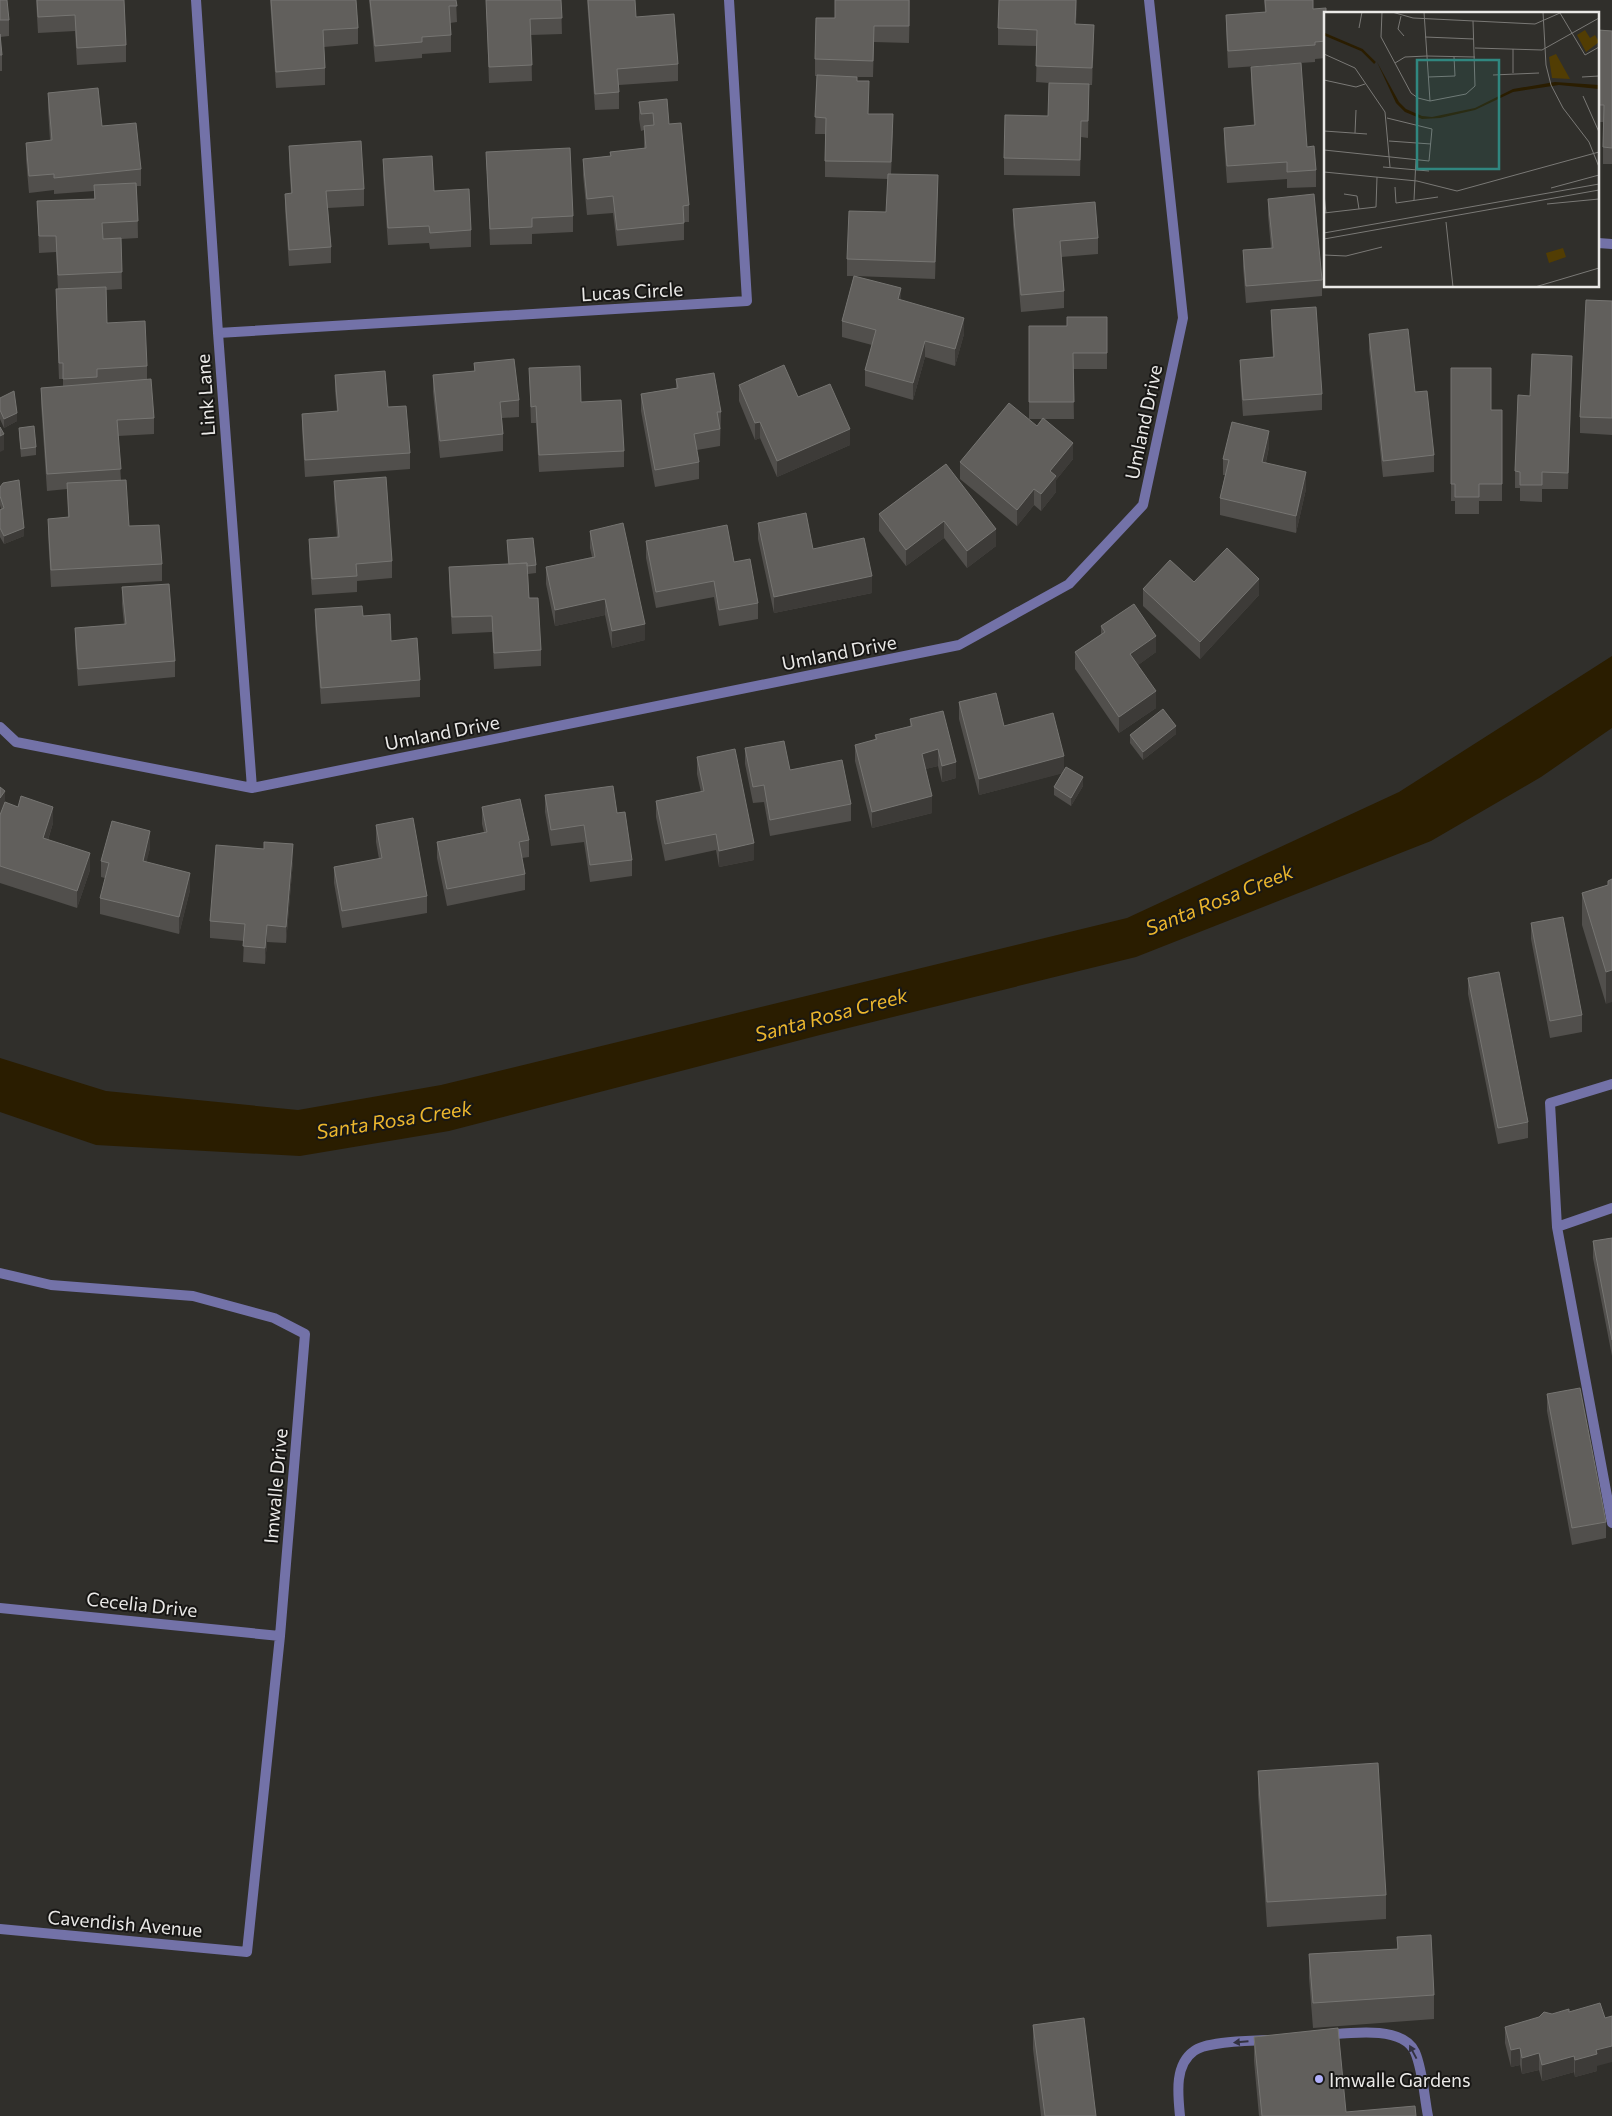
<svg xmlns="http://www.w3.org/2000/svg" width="1612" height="2116" font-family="Commissioner,sans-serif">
  <rect width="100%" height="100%" fill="#302f2b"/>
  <path fill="#2a1d00" d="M1612,656V728L1541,777L1431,841L1136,957L820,1035L449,1131L300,1156L96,1145L0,1112V1058L106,1091L298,1110L441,1085L1127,918L1399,792Z"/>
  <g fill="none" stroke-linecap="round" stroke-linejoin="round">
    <path stroke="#7372a8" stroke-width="10" d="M1612,1084L1550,1103L1557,1227L1612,1523
      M1557,1227L1612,1208
      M1326,2035C1349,2033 1403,2025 1415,2052C1423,2071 1424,2096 1428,2116
      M1180,2116C1178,2095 1174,2065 1194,2051C1206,2041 1250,2041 1266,2040"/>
    <path stroke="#7372a8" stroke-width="10" d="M196,0L218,333L252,788
      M1598,243L1612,244
      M218,333L747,301L729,0
      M0,727L16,742L252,788L959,645L1069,584L1143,505L1183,318L1149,0
      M0,1273L51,1285L193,1296L274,1318L305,1334L280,1636L247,1952L0,1929
      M0,1608L280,1636"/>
  </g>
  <path fill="#514f4c" d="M0,0L9,20V36L0,37L2,55V71H0Z
    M36,0H124L126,45V62L77,65L75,31L38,33Z
    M270,0H356L358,28V44L324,47L325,68V85L276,88Z
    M369,0H456L457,22L450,23L451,35V52L422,54V58L375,62Z
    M486,0H561L562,34L531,35L532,81L489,83Z
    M587,0H635L636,17L678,64V81L619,85V109L595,110Z
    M910,0L909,43L874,42L873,77H857V81L868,114L893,131L891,174L938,192L935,279L855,276L964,334L955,366L925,357L913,400L865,386V370L872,345L842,337V321L854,276H847V259L886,212L888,179L825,177V134H815L817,76H815V59L835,18Z
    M1077,0L1076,24L1094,41L1092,85H1089L1088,138L1081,137L1080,176L1004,175V158L1048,116L1049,83L1036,82L1037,46L998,45V28Z
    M1264,0H1313V9L1326,14V58L1315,59V62L1228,68L1226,31V15L1265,12Z
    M1598,30L1612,31V164H1603V122H1598Z
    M1251,67L1307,147L1316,170V187L1287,188V179L1227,183L1224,144V128L1254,126L1251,83Z
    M48,93L102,126L141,169V186H137L138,238L121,239L122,289L106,290L107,323L147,366V379L154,418V434L118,436L121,480L129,526L162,564V581L51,587L48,535V519L68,518L67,489L47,491L41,404V388L63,386V379H59L56,306V289H58L56,252L39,253L37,201L94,199V191L54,194V190L29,193L26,159V143L50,140L48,109Z
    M639,102L669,124L689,205V222H684V240L617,246L613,213L587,215L583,175V159L610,156V152L644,148V130L641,131L639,119Z
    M289,146L364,189V206L328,208L331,247V263L289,266L285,210V194L291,193L289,163Z
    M486,152L573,216V232L532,234V244L490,245Z
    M383,159L434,191L471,230V247L430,249L429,243L388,245L383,176Z
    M1268,199L1322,280V296L1246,303L1243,267V250L1271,248L1268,215Z
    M1013,209L1098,238V254L1061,257L1064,291V308L1021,312L1013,225Z
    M1612,301V435L1580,433V417Z
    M1271,310L1322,394V410L1243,416L1240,376V360L1273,358L1271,326Z
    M1107,317V369H1073L1074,419H1044L1073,459L1056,480V492L1041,511L1034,505L1017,526L960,479V462L1037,426L1043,419H1029V326H1067Z
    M1369,334L1415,392L1434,455V472L1383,477L1369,350Z
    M474,363L519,400V417L502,418L503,434V451L440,458L433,392V375L474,371Z
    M529,368L581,402L624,451V467L539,472L536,423H531Z
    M1451,368L1491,410H1502V501H1479V514H1455V501H1451Z
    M1572,372L1568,489H1542V502L1520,501V488H1515V471L1530,396Z
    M335,375L410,453V469L305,477L302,430V414L337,411L335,391Z
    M676,379L721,412L720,446L697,450L699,462V479L655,487L641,411V394L676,388Z
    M739,385L798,397L850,445L777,477L760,438L755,440L739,401Z
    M0,398L17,421L4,428L0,419Z
    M19,428L36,447V455L21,457L19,436Z
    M1269,447L1266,462L1306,489L1296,533L1220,515V498L1225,475H1223V459Z
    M946,464L996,546L967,568L944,538L906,566L879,531V514Z
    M334,481L392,561V578L357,581V592L312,595L309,556V539L337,537L334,497Z
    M0,487L24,536L4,544L0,537V510L1,509L0,505Z
    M758,523L813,549L872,593L774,613L758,539Z
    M590,531L645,640L612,648L605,615L555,626L546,584V567L592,557L590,548Z
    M507,540L536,565V573L528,574L529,598L541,650V666L494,669L492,632L452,634L449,584V567L508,564Z
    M646,541L734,562L758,603V619L719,626L714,597L656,608L646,558Z
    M1194,582L1259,595L1200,659L1143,606V589Z
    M122,587L175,661V677L78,686L75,645V628L124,624L122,604Z
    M315,609L391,641L420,680V697L321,704L315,626Z
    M1101,626L1156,652L1138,665L1156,708L1119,733L1075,669V652L1101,634Z
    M959,702L1004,726L1064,769L1083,786L1071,806L1054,795V787L1062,773L979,795L959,719Z
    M943,711L956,778L942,782L938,766L925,769L932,813L872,828L855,761V745L875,740V735L910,726V719Z
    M1176,734L1143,760L1130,743V735Z
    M745,748L790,770L851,804V821L770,836L764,802L753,803L745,764Z
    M697,757L754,860L719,867L716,850L665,861L656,817V801L701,792L697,774Z
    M545,795L617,813L632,860V876L590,882L584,842L551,846L545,812Z
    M5,802L53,823L48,840L90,870L77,908L0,883V815Z
    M482,807L529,840V857L522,858L525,874V890L447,906L437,858V842L484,832L482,824Z
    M376,825L427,896V913L342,928L334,883V867L379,859L376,842Z
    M150,848L146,862L190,890L179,934L100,914V898L105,878L101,877V861Z
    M293,861L286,943L267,942L265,964L243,962L244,941L210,938V921Z
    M1612,879L1606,1004L1582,925V893L1608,885V881Z
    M1531,923L1582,1015V1032L1550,1038L1531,939Z
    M1468,978L1528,1122V1138L1498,1144L1468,994Z
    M1612,1238V1356L1593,1258V1241Z
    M1547,1394L1606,1522V1538L1572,1545L1547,1411Z
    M1258,1771L1386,1895V1919L1267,1927L1258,1795Z
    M1397,1937L1434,1995V2019L1313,2028L1309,1978V1954L1397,1949Z
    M1569,2012L1597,2066V2071L1575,2077L1574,2072L1542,2081L1539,2070L1522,2074L1520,2065L1511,2067L1505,2043V2027L1552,2014Z
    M1033,2025L1096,2116H1041L1033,2049Z
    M1254,2037L1346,2112L1416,2116H1259L1254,2061Z"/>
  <path fill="#3d3b38" d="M1076,0H1077L1075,40V24Z
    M1094,25V41L1092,85V68Z
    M938,175V192L935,279V262Z
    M901,288V305L898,299Z
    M964,318V334L955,366V349Z
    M925,341V357L913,400V383Z
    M1572,356V372L1568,489V473Z
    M17,413V421L4,428V419Z
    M760,422V438L755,440V423Z
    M850,429V445L777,477V461Z
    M1269,431V447L1262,478V462Z
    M4,434V450L0,452V436Z
    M1073,443V459L1056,480V492L1041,511V494L1050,471Z
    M1306,472V489L1296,533V516Z
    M1034,489V505L1017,526V510Z
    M944,521V538L906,566V550Z
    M24,528V536L4,544V536Z
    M996,529V546L967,568V551Z
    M872,576V593L774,613V597Z
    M1259,579V595L1200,659V642Z
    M605,599V615L555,626V610Z
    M645,624V640L612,648V631Z
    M1156,636V652L1130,671V654Z
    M1156,691V708L1119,733V717Z
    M1176,726V734L1143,760V752Z
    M938,749V766L922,770V754Z
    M1064,756V773L979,795V779Z
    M956,762V778L942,782V766Z
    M1083,777V786L1071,806V798Z
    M5,791V808L0,815V798Z
    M932,796V813L872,828V812Z
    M53,807V823L43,855V838Z
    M150,831V848L143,878V861Z
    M754,843V860L719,867V851Z
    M293,844V861L286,943V927Z
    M90,853V870L77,908V891Z
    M190,873V890L179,934V917Z
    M267,925V942L265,964V948Z
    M1612,970V1002L1606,1004V972Z
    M1612,2046V2062L1597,2066V2071L1575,2077V2060L1596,2050Z
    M1520,2048V2065L1511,2067V2050Z
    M1539,2053V2070L1522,2074V2058Z
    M1574,2056V2072L1542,2081V2065Z"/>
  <path fill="#615f5c" stroke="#767572" d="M0,0H7L9,20H0Z
    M37,0H124L126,45L77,48L75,15L38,17Z
    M271,0H356L358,28L323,30L325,68L276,72Z
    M370,0H456L457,6H449L451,35L422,37V42L375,46Z
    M486,0H561L562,18L530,19L532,65L489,67Z
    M588,0H635L636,17L674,14L678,64L617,69L619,92L595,94Z
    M835,0H909V26H874L873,61L815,59L816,18H835Z
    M999,0H1076L1075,24L1094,25L1092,68L1036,66L1037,30L998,28Z
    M1265,0H1313V9L1326,8V41L1315,42V45L1228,51L1226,15L1266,12Z
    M1598,30L1612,31V148L1603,147L1604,105H1598Z
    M0,34L2,55H0Z
    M1301,63L1307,147L1314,146L1316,170L1287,172V162L1227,166L1224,128L1255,125L1251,67Z
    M817,75L857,77V81H869L868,114H893L891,162L825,161L826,118L815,117Z
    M1049,83L1089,84L1088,121H1081L1080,160L1004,158L1005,115L1048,116Z
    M98,88L102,126L136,123L141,169L54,178V174L29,176L26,143L52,140L48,93Z
    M667,99L669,124L681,123L689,205L683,206L684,223L617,230L613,196L587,199L583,159L611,156L610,152L646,148L644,126L654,125L653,113L641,114L639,102Z
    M361,141L364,189L326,191L331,247L289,250L285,194L292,193L289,146Z
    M570,148L573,216L532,218V227L490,229L486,152Z
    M432,156L434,191L469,189L471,230L430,233L429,226L388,228L383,159Z
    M888,174L938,175L935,262L847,259L849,211L886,212Z
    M136,183L138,221L102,223L103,239L121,238L122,272L58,275L56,236H39L37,201L95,199L94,185Z
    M1314,194L1322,280L1246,286L1243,250L1273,248L1268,199Z
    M1095,202L1098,238L1060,241L1064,291L1021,295L1013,209Z
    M854,276L901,288L898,299L964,318L955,349L925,341L913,383L865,370L876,330L842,321Z
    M106,287L107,323L145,321L147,366L97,369V377L63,379V363H59L56,289Z
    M1586,300L1612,301V418L1580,417Z
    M1316,307L1322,394L1243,400L1240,360L1274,357L1271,310Z
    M1067,317H1107V353H1073L1074,402H1029V326H1067Z
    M1408,329L1415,392L1427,391L1434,455L1383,461L1369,334Z
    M1532,354L1572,356L1568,473L1542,472V485H1520V472L1515,471L1518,395L1530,396Z
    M514,359L519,400L500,402L503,434L440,441L433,375L475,371L474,363Z
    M784,365L798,397L830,384L850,429L777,461L760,422L755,423L739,385Z
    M580,366L581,402L621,400L624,451L539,455L536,406L531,407L529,368Z
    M1451,368H1491V410H1502V484H1479V497H1455V484H1451Z
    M385,371L388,407L406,406L410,453L305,460L302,414L338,411L335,375Z
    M714,373L721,412H717L720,429L694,434L699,462L655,470L641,394L678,388L676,379Z
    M151,379L154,418L117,420L121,469L47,474L41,388Z
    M14,391L17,413L4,419L0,410V398Z
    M1009,403L1037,426L1043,418L1073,443L1050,471L1056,476L1041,494L1034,489L1017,510L960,462Z
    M1232,422L1269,431L1262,462L1306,472L1296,516L1220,498L1229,460L1223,459Z
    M34,426L36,447L21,449L19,428Z
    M0,427L4,434L0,436Z
    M946,464L996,529L967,551L944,521L906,550L879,514Z
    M386,477L392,561L356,564L357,576L312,579L309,539L339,537L334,481Z
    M19,480L24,528L4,536L0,528V510L4,508L0,496V487L3,483Z
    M126,480L129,526L159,525L162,564L51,570L48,519L69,517L67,483Z
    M806,513L813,549L864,538L872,576L774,597L758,523Z
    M623,523L645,624L612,631L605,599L555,610L546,567L595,557L590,531Z
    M727,525L734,562L750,559L758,603L719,610L714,581L656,592L646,541Z
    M533,538L536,565L527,566V563L509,564L507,540Z
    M1227,548L1259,579L1200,642L1143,589L1170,560L1194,582Z
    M527,563L529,598H538L541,650L494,653L492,616L452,617L449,567Z
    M169,584L175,661L78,669L75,628L126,624L122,587Z
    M1134,604L1156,636L1130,654L1156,691L1119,717L1075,652L1105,632L1101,626Z
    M362,606L363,616L390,614L391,641L417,638L420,680L321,688L315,609Z
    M996,693L1004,726L1053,713L1064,756L979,779L959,702Z
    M1163,709L1176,726L1143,752L1130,735Z
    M943,711L956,762L942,766L938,749L922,754L932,796L872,812L855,745L877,739L875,735L912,726L910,719Z
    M784,741L790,770L842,760L851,804L770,820L764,785L753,787L745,748Z
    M735,749L754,843L719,851L716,834L665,844L656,801L704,791L697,757Z
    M1066,767L1083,777L1071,798L1054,787Z
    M613,786L617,813L625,812L632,860L590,865L584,825L551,830L545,795Z
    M0,787L5,791L0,798Z
    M21,796L53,807L43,838L90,853L77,891L0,866V815L5,802L18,807Z
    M520,799L529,840L519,842L525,874L447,889L437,842L487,832L482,807Z
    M413,818L427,896L342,911L334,867L382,858L376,825Z
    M112,821L150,831L143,861L190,873L179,917L100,898L109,863L101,861Z
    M264,842L293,844L286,927L267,925L265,948L243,946L245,924L210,921L216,845L264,849Z
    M1612,879V970L1606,972L1582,893L1608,885V881Z
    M1563,917L1582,1015L1550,1021L1531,923Z
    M1499,972L1528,1122L1498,1128L1468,978Z
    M1612,1238V1340L1593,1241Z
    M1580,1388L1606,1522L1572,1528L1547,1394Z
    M1378,1763L1386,1895L1267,1902L1258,1771Z
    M1431,1935L1434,1995L1313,2003L1309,1954L1398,1949L1397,1937Z
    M1600,2003L1605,2018L1612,2016V2046L1596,2050L1597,2054L1575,2060L1574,2056L1542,2065L1539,2053L1522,2058L1520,2048L1511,2050L1505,2027L1539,2017L1544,2012L1552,2014L1569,2009V2012Z
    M1084,2018L1096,2116H1045L1033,2025Z
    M1338,2028L1346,2112L1415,2106L1416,2116H1262L1254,2037Z"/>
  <defs><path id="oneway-solid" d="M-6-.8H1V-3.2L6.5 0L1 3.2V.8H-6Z" transform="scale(1.25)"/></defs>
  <g fill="#333241">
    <use href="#oneway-solid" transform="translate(1241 2042) rotate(175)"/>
    <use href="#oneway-solid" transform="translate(1413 2052) rotate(-118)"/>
  </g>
  <circle fill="#afaefa" stroke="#181715" stroke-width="2" cx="1319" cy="2079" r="5"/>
  <g text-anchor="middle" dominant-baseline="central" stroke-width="4" stroke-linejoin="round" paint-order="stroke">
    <g font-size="19" fill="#eae9e7" stroke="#181715">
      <text transform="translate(632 291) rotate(-3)">Lucas Circle</text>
      <text transform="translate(205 395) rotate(-94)">Link Lane</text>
      <text transform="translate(1143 422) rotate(-78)">Umland Drive</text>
      <text transform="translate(839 652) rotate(-11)">Umland Drive</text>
      <text transform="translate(442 732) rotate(-11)">Umland Drive</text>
      <text transform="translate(275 1486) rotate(-85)">Imwalle Drive</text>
      <text transform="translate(142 1604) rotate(6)">Cecelia Drive</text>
      <text transform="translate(125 1923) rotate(5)">Cavendish Avenue</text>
    </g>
    <g font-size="19" fill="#eae9e7" stroke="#181715" text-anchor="start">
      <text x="1329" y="2079">Imwalle Gardens</text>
    </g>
    <g font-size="20" font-style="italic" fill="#ebb62d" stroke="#181715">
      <text transform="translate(1219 899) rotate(-22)">Santa Rosa Creek</text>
      <text transform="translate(831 1014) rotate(-15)">Santa Rosa Creek</text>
      <text transform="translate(394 1119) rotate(-9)">Santa Rosa Creek</text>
    </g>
  </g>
  <g transform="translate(1324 12)">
    <rect width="275" height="275" fill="#302f2b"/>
    <path d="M261,18L266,26L271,23L275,30L262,40L253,23ZM232,42L246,67L228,66L225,45ZM239,236L242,245L225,251L222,241Z" fill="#523d03"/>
    <path d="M53,50L75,90L82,97L98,104L108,105L151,96L189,77L231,70L275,73V77L235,73L189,80L151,98L116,106L98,107L81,100L72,91Z" fill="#2a1d00"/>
    <path fill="none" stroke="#2a1d00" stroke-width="2.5" d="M0,22L38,38L51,51"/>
    <path fill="none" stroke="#7a7976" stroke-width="1" d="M58,0L57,25L87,81L94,86L106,89L142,82L151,74L149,9M68,0L89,6L211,12L236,1L261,43L275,35M100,0L106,89M219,0L222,53L227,73L239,96L265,130L275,155M77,4L74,17L80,24M35,16L38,0M101,25L150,27M151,36L218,38L275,6M0,42L31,56L61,100L66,155M71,51L81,45L103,44L151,45M189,61V37M169,63L215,61M104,65L131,64L130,45M258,65L275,64M0,68L32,75L41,72M259,84L275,120M0,119L43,122M31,121L32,98M65,129L107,132M0,138L105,149L108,117L63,106M59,155L105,159M0,160L93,169L133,179L275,140M71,175L72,191L114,185M227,176L275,163M0,182L2,201M20,182L33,184L35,197M90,188L92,147M223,192L275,187M0,201L52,195L53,165M122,210L129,275M0,221L275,172M0,227L275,178M0,243L22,244L58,235M211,275L275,256"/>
    <path fill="#308780" fill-opacity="0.15" stroke="#308780" stroke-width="2.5" d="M93,48H175V157H93Z"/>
    <rect width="275" height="275" fill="none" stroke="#eae9e7" stroke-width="2.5"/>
  </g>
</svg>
